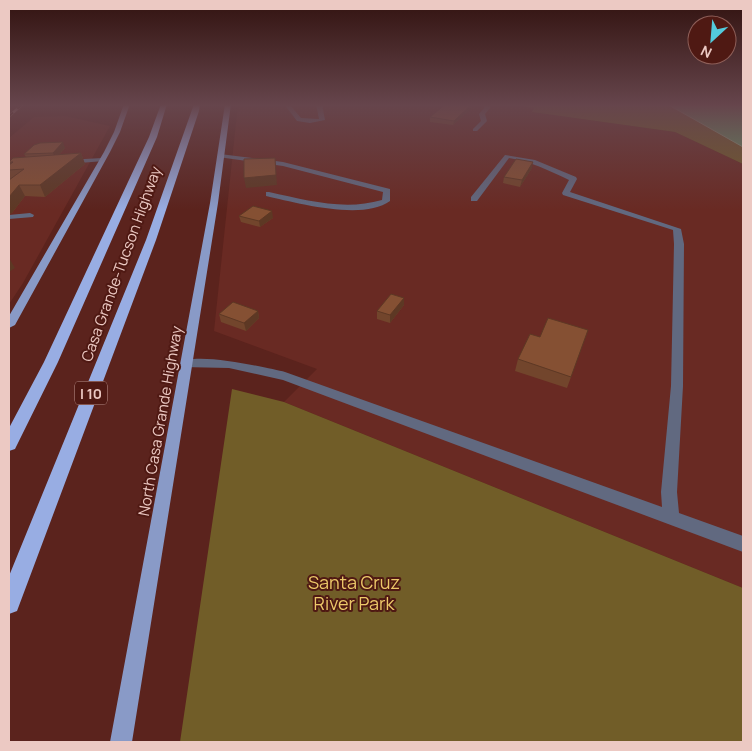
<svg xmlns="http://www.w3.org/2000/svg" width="752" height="751" font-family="Manrope,sans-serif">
  <rect width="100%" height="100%" fill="#5b231d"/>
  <path fill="#692a23" d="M238,104H508L535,108L532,112L675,132L743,164V588L284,402L317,369L214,331Z
    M65,116L110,126L23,283L9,304V138L34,117Z"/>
  <path fill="#715d28" d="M508,104H743V164L675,132L532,112L534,108Z
    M232,389L284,402L743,588V742H180Z"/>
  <path fill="#629a6b" stroke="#8ba885" d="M667,104H743V147Z"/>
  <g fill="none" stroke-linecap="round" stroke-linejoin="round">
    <path fill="#616980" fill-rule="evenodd" d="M284,104H289L301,118L319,119L316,104H322L325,120L310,123L297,121Z
      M484,104H490V108L485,114L487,121L477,131H473V129L481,121L479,114L484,108Z
      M220,154L283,162L390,189V201C363,221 297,203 266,196V192H269C306,200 344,211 382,200L383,192L283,166L218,157V155Z
      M505,155L535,160L576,177L577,179L570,192L681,229L684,244L683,386L677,492L679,513L743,536V552L283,380L229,368L182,367L180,364C190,350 268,368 285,372L662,507L661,492L671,386L674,244L673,230L563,195L562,193L569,180C550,171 530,161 509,158L477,201H471V197Z
      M102,158L104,159V161L67,164L64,162L67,160Z
      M30,213L34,215L33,217L9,219V215Z"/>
    <path fill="#899ac7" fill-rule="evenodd" d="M124,104H130L120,132L110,152L15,325L9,328V316L104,152L114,132Z
      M225,104H231L218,203L132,742H110L210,203Z"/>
    <path fill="#98ade3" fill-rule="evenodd" d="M161,104H167L157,137L58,362L15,449L9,451V428L44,362L149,137Z
      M194,104H200L199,111L156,240L20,603L17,611L9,614V576L146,240Z"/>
    <defs>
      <path id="rail" d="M9,116L23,104"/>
    </defs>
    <use href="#rail" stroke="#cba39d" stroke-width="2.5"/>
    <use href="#rail" stroke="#4f1913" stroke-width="2" stroke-dasharray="5.5" stroke-linecap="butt"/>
  </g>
  <path fill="#72452c" d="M472,108L453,125L430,122V117Z
    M65,148L59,155L81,153L85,164L45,197L25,196L12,213L9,214V165L10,164L9,162L26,157L24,154Z
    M532,168L520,187L503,183L504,177Z
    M239,216L273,218L260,227L241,222Z
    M404,305L390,323L377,319V311Z
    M258,311L259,318L246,331L221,322L219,314Z
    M540,337L571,377L567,388L515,371L518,359Z"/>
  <path fill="#5d3824" d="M472,104H473L472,108L453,125L454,121Z
    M63,142L65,148L55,159L53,153Z
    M81,153L85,164L45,197L40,185Z
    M275,158L277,185L246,188L244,178Z
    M533,162L532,168L520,187L522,180Z
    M19,185L25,196L12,213L9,214V197Z
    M272,211L273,218L260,227L259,221Z
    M9,258L15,268L9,272Z
    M404,298V305L390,323V315Z
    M258,311L259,318L246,331L244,323Z"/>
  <path fill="#855033" stroke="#5d3824" d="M446,104H472L454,121L430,117Z
    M63,142L53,153L24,154L34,145L40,143Z
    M81,153L40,185H19L9,197V180L24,169L9,170V165L13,162H9L13,158Z
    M275,158L276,175L244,178V159Z
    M516,159L533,162L522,180L504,177Z
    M253,206L272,211L259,221L239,216Z
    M391,294L404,298L390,315L377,311Z
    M233,302L258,311L244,323L219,314Z
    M548,318L588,330L571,377L518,359L530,334L540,337Z"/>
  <linearGradient id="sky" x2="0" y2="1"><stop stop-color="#321310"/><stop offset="0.5" stop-color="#66454c"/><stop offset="1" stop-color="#66454c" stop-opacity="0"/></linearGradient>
  <rect width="752" height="210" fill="url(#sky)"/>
  <g text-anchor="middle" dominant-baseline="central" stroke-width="4" stroke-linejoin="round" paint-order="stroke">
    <rect fill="#4f1913" stroke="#bd948e" stroke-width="1" x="75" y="381.5" width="32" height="23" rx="4"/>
    <g font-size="14" font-weight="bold" fill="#ecc9c3">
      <text x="91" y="393">I 10</text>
    </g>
    <g font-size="15" fill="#ecc9c3" stroke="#4f1913">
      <text transform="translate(121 264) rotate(-70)">Casa Grande-Tucson Highway</text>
      <text transform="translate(160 421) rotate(-80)">North Casa Grande Highway</text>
    </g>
    <g font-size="18" fill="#ecc869" stroke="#4f1913">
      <text x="354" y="582">Santa Cruz<tspan x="354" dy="21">River Park</tspan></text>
    </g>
  </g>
  <rect width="752" height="751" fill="none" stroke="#ecc9c3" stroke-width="20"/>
  <g transform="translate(712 40) rotate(206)"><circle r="24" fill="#4f1913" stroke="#8e5f59"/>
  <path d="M0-4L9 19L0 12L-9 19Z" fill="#53cadc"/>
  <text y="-8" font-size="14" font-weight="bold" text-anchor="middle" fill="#ecc9c3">N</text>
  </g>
</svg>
